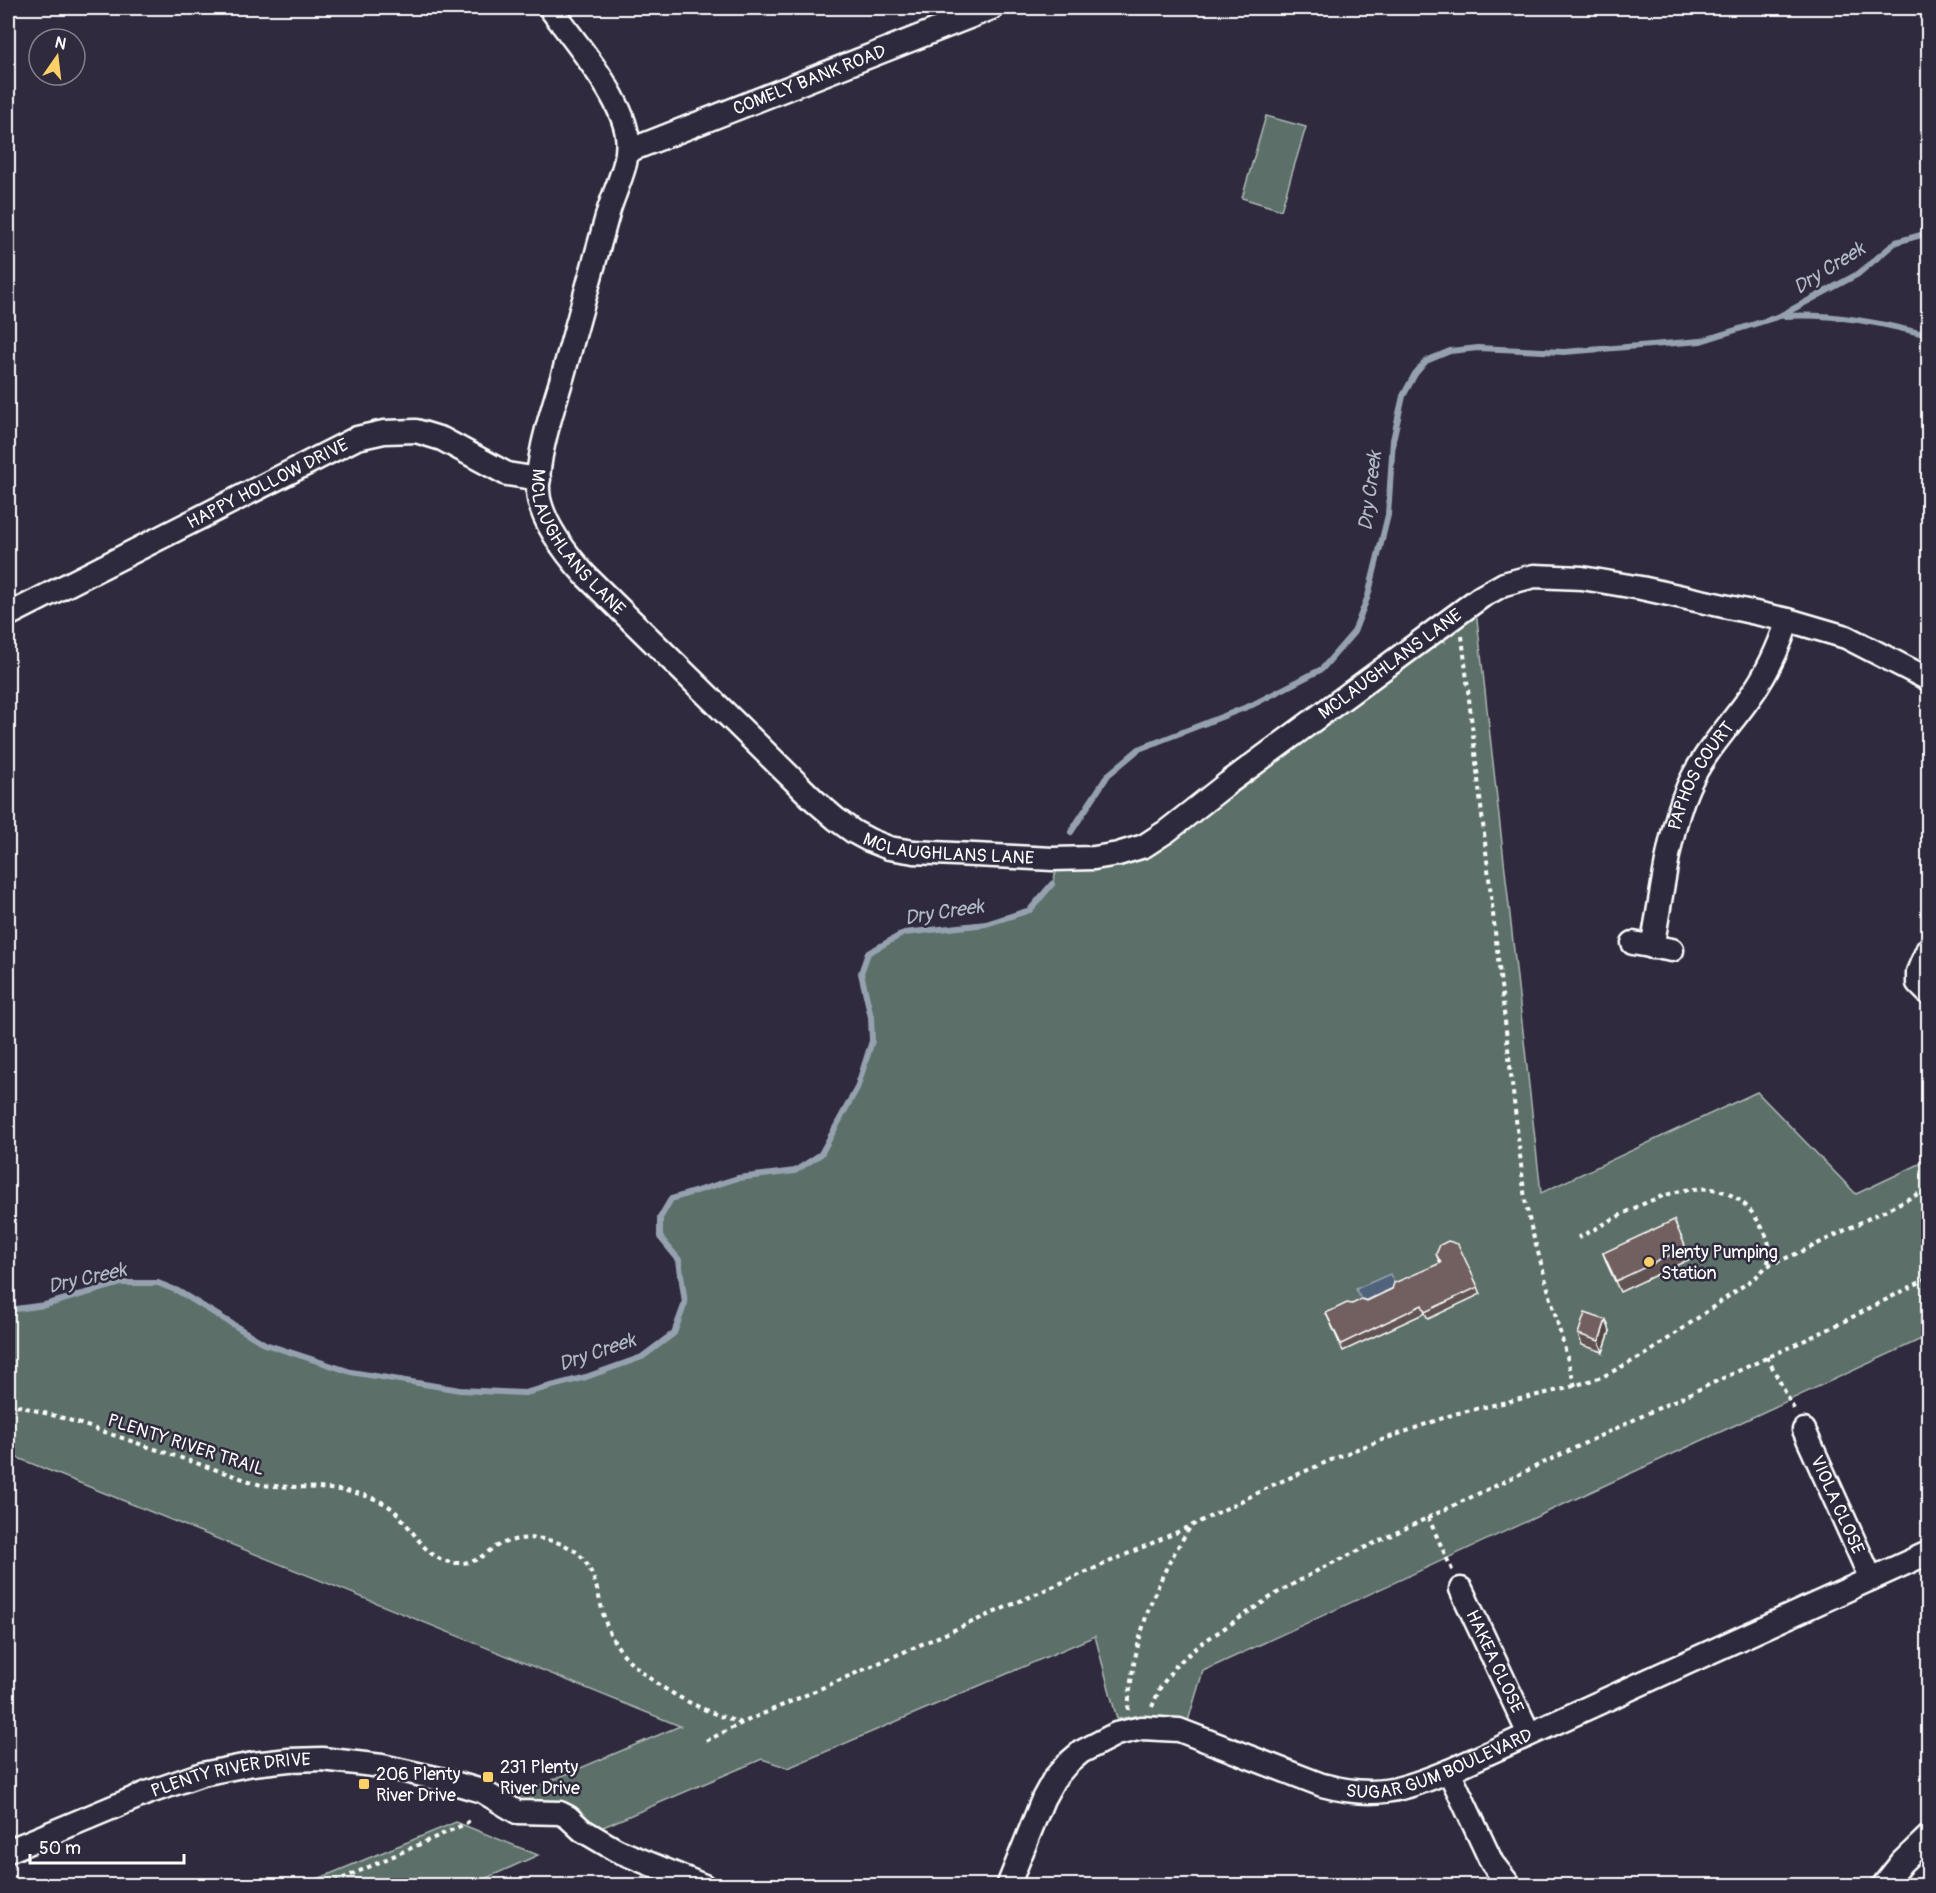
<svg xmlns="http://www.w3.org/2000/svg" width="1936" height="1893" font-family="Pangolin,sans-serif">
  <rect width="100%" height="100%" fill="#2f2a3d"/>
  <filter id="ink" filterUnits="userSpaceOnUse"><feTurbulence type="fractalNoise" baseFrequency=".0167" numOctaves="2"/><feDisplacementMap in="SourceGraphic" scale="12" xChannelSelector="R" yChannelSelector="G"/><feConvolveMatrix kernelMatrix="1 2 1 2 8 2 1 2 1" color-interpolation-filters="sRGB"/></filter>
  <g filter="url(#ink)">
    <path fill="#5b7069" stroke="#adb8b4" stroke-width="1.5" d="M1266,116L1306,127L1281,210L1242,198Z
      M1476,610L1541,1193L1757,1092L1856,1194L1928,1160V1336L1203,1671L1188,1721C1164,1715 1141,1714 1117,1719L1095,1636L788,1768L762,1759L594,1831L520,1802L519,1794L680,1726L8,1454V1310L45,1305L121,1283H158L178,1291L265,1344L351,1372L460,1390L525,1393L586,1377L642,1357L674,1333L685,1303L679,1260L660,1237V1218L671,1199L738,1178L795,1171L822,1154L857,1088L872,1041L871,1017L861,973L868,953L904,933L986,924L1030,910L1052,884L1058,867L1105,865L1441,638L1445,642L1444,632Z
      M456,1822L538,1855L471,1885H303Z"/>
    <path fill="#50637b" stroke="#96a1b0" stroke-width="1.5" d="M1390,1274L1396,1287L1384,1292L1386,1298L1378,1301L1375,1296L1362,1302L1356,1289Z"/>
    <g fill="none" stroke-linecap="round" stroke-linejoin="round">
      <path stroke="#96a1b0" stroke-width="6" d="M1784,316C1835,313 1880,323 1928,335
        M1071,832L1108,775L1139,749L1252,705L1322,669L1354,632L1368,596L1388,515L1393,440L1403,396L1415,374L1426,361L1450,351L1478,348L1564,352L1701,341L1780,316L1858,274L1896,242L1921,235L1928,237
        M8,1310L45,1305L121,1283H158L178,1291L265,1344L351,1372L460,1390L525,1393L586,1377L642,1357L674,1333L685,1303L679,1260L660,1237V1218L671,1199L738,1178L795,1171L821,1154L857,1088L872,1041L871,1017L861,973L868,953L904,933L986,924L1030,910L1052,884"/>
      <defs>
        <g id="minor">
          <path id="s1" d="M550,8C573,39 622,97 627,135C631,162 615,188 608,213C593,267 578,321 563,375C553,408 533,466 539,499C545,526 568,556 586,576L814,800L836,819L854,832L869,840L889,848L914,852L1053,859L1094,858L1118,854L1144,846L1167,831L1228,783L1481,597L1504,584L1534,576L1582,578L1641,588L1788,620L1846,637L1928,679"/>
          <path id="s2" d="M628,151L992,8"/>
          <path id="s3" d="M8,615L357,438L384,432L416,431L442,439L507,474L539,479"/>
          <path d="M1633,943L1672,950"/>
          <path id="s4" d="M1652,947C1662,897 1668,832 1688,787C1703,753 1729,727 1750,697C1767,674 1779,647 1788,620"/>
          <path d="M1928,949L1918,972V983L1928,993"/>
          <path id="s5" d="M1804,1430L1871,1579"/>
          <path id="s6" d="M1461,1589L1529,1734"/>
          <path d="M1449,1771L1492,1863L1510,1886"/>
          <path id="s7" d="M8,1851L147,1793L202,1774L253,1764L289,1760L322,1759L382,1766L440,1779L482,1791L517,1812L560,1813L568,1817L582,1830L616,1850L704,1886"/>
          <path id="s8" d="M1008,1886L1043,1799L1054,1779L1067,1764L1081,1752L1116,1734L1142,1728L1179,1730L1322,1785C1375,1799 1400,1791 1449,1771L1928,1553"/>
          <path d="M1883,1886L1902,1862L1928,1837"/>
        </g>
      </defs>
      <use href="#minor" stroke="#fff" stroke-width="27"/>
      <path stroke="#fff" stroke-width="4" stroke-dasharray="4.5 4.5" stroke-linecap="butt" d="M1462,636L1525,1200L1531,1227L1575,1386
        M1578,1238C1629,1212 1712,1153 1756,1218C1766,1233 1774,1247 1767,1265
        M1767,1357L1796,1413
        M8,1403L63,1418L261,1485C300,1489 350,1484 385,1504C412,1519 420,1561 456,1563C478,1564 481,1555 497,1546C520,1534 553,1536 575,1551C598,1568 598,1604 608,1629C627,1676 695,1709 741,1723
        M1428,1517L1453,1572
        M1152,1707L1160,1688L1175,1666L1202,1643L1277,1593L1324,1567L1661,1407L1831,1328L1928,1278
        M1128,1710C1133,1642 1153,1583 1191,1526
        M706,1741L742,1723L1191,1526L1273,1485L1357,1449L1454,1414L1564,1389L1602,1377L1648,1353L1757,1276L1767,1266L1803,1251L1928,1189
        M326,1886L465,1824L469,1821"/>
      <use href="#minor" stroke="#2f2a3d" stroke-width="22"/>
    </g>
    <path fill="#615351" stroke="#fff" stroke-width="1.5" d="M1686,1248L1690,1259L1620,1292L1607,1264L1603,1253Z
      M1436,1254L1478,1287L1481,1294L1428,1319L1425,1313L1343,1351L1326,1313L1352,1304L1367,1301L1392,1289L1440,1263Z
      M1606,1320L1610,1331L1603,1352L1582,1345L1578,1334Z"/>
    <path fill="#4f4442" stroke="#fff" stroke-width="1.5" d="M1606,1320L1610,1331L1603,1352L1599,1341Z"/>
    <path fill="#71615e" stroke="#fff" stroke-width="1.5" d="M1674,1220L1686,1248L1616,1281L1603,1253Z
      M1448,1241L1458,1244L1478,1287L1425,1312L1422,1305L1341,1344L1326,1313L1347,1303L1352,1304L1362,1299L1367,1301L1392,1289L1394,1283L1441,1263L1436,1254L1440,1245Z
      M1585,1313L1606,1320L1599,1341L1578,1334Z"/>
  </g>
  <g fill="#ffd166" stroke="#2f2a3d" stroke-width="2">
    <circle cx="1649" cy="1262" r="6"/>
    <rect x="482" y="1771" width="12" height="12" rx="3"/>
    <rect x="358" y="1778" width="12" height="12" rx="3"/>
  </g>
  <g text-anchor="middle" dominant-baseline="central" stroke-width="5" stroke-linejoin="round" paint-order="stroke">
    <g font-size="18" fill="#fff" stroke="#2f2a3d">
      <text stroke="none"><textPath href="#s2" startOffset="195">COMELY BANK ROAD</textPath></text>
      <text stroke="none"><textPath href="#s3" startOffset="291">HAPPY HOLLOW DRIVE</textPath></text>
      <text stroke="none"><textPath href="#s1" startOffset="582">MCLAUGHLANS LANE</textPath></text>
      <text stroke="none"><textPath href="#s1" startOffset="1590">MCLAUGHLANS LANE</textPath></text>
      <text stroke="none"><textPath href="#s4" startOffset="180">PAPHOS COURT</textPath></text>
      <text stroke="none"><textPath href="#s1" startOffset="1086">MCLAUGHLANS LANE</textPath></text>
      <text transform="translate(186 1445) rotate(18)">PLENTY RIVER TRAIL</text>
      <text stroke="none"><textPath href="#s5" startOffset="82">VIOLA CLOSE</textPath></text>
      <text stroke="none"><textPath href="#s6" startOffset="80">HAKEA CLOSE</textPath></text>
      <text stroke="none"><textPath href="#s8" startOffset="534">SUGAR GUM BOULEVARD</textPath></text>
      <text stroke="none"><textPath href="#s7" startOffset="237">PLENTY RIVER DRIVE</textPath></text>
    </g>
    <g font-size="18" fill="#fff" stroke="#2f2a3d" text-anchor="start">
      <text x="1661" y="1252">Plenty Pumping<tspan x="1661" dy="21">Station</tspan></text>
      <text x="500" y="1767">231 Plenty<tspan x="500" dy="21">River Drive</tspan></text>
      <text x="376" y="1774">206 Plenty<tspan x="376" dy="21">River Drive</tspan></text>
    </g>
    <g font-size="20" font-style="italic" fill="#b0b9c4" stroke="#2f2a3d">
      <text transform="translate(1829 268) rotate(-32)">Dry Creek</text>
      <text transform="translate(1370 491) rotate(-83)">Dry Creek</text>
      <text transform="translate(944 912) rotate(-9)">Dry Creek</text>
      <text transform="translate(87 1278) rotate(-13)">Dry Creek</text>
      <text transform="translate(597 1352) rotate(-19)">Dry Creek</text>
    </g>
  </g>
  <rect width="1936" height="1893" fill="none" stroke="#2f2a3d" stroke-width="30"/>
  <rect x="15" y="15" width="1906" height="1863" fill="none" stroke="#fff" stroke-width="2" filter="url(#ink)"/>
  <g transform="translate(57 57) rotate(14)"><circle r="28" fill="#2f2a3d" stroke="#827f8b" stroke-width="1.5"/>
  <path d="M0-4.5L10 22L0 15L-10 22Z" fill="#ffd166"/>
  <text y="-9" font-size="16" font-weight="bold" text-anchor="middle" fill="#ffffff">N</text>
  </g>
  <path d="M30 1854v9h154v-9" fill="none" stroke="#ffffff" stroke-width="3"/>
  <text x="39" y="1854" font-size="18" fill="#ffffff" stroke="#2f2a3d" stroke-width="4.5" paint-order="stroke">50 m</text>
</svg>
